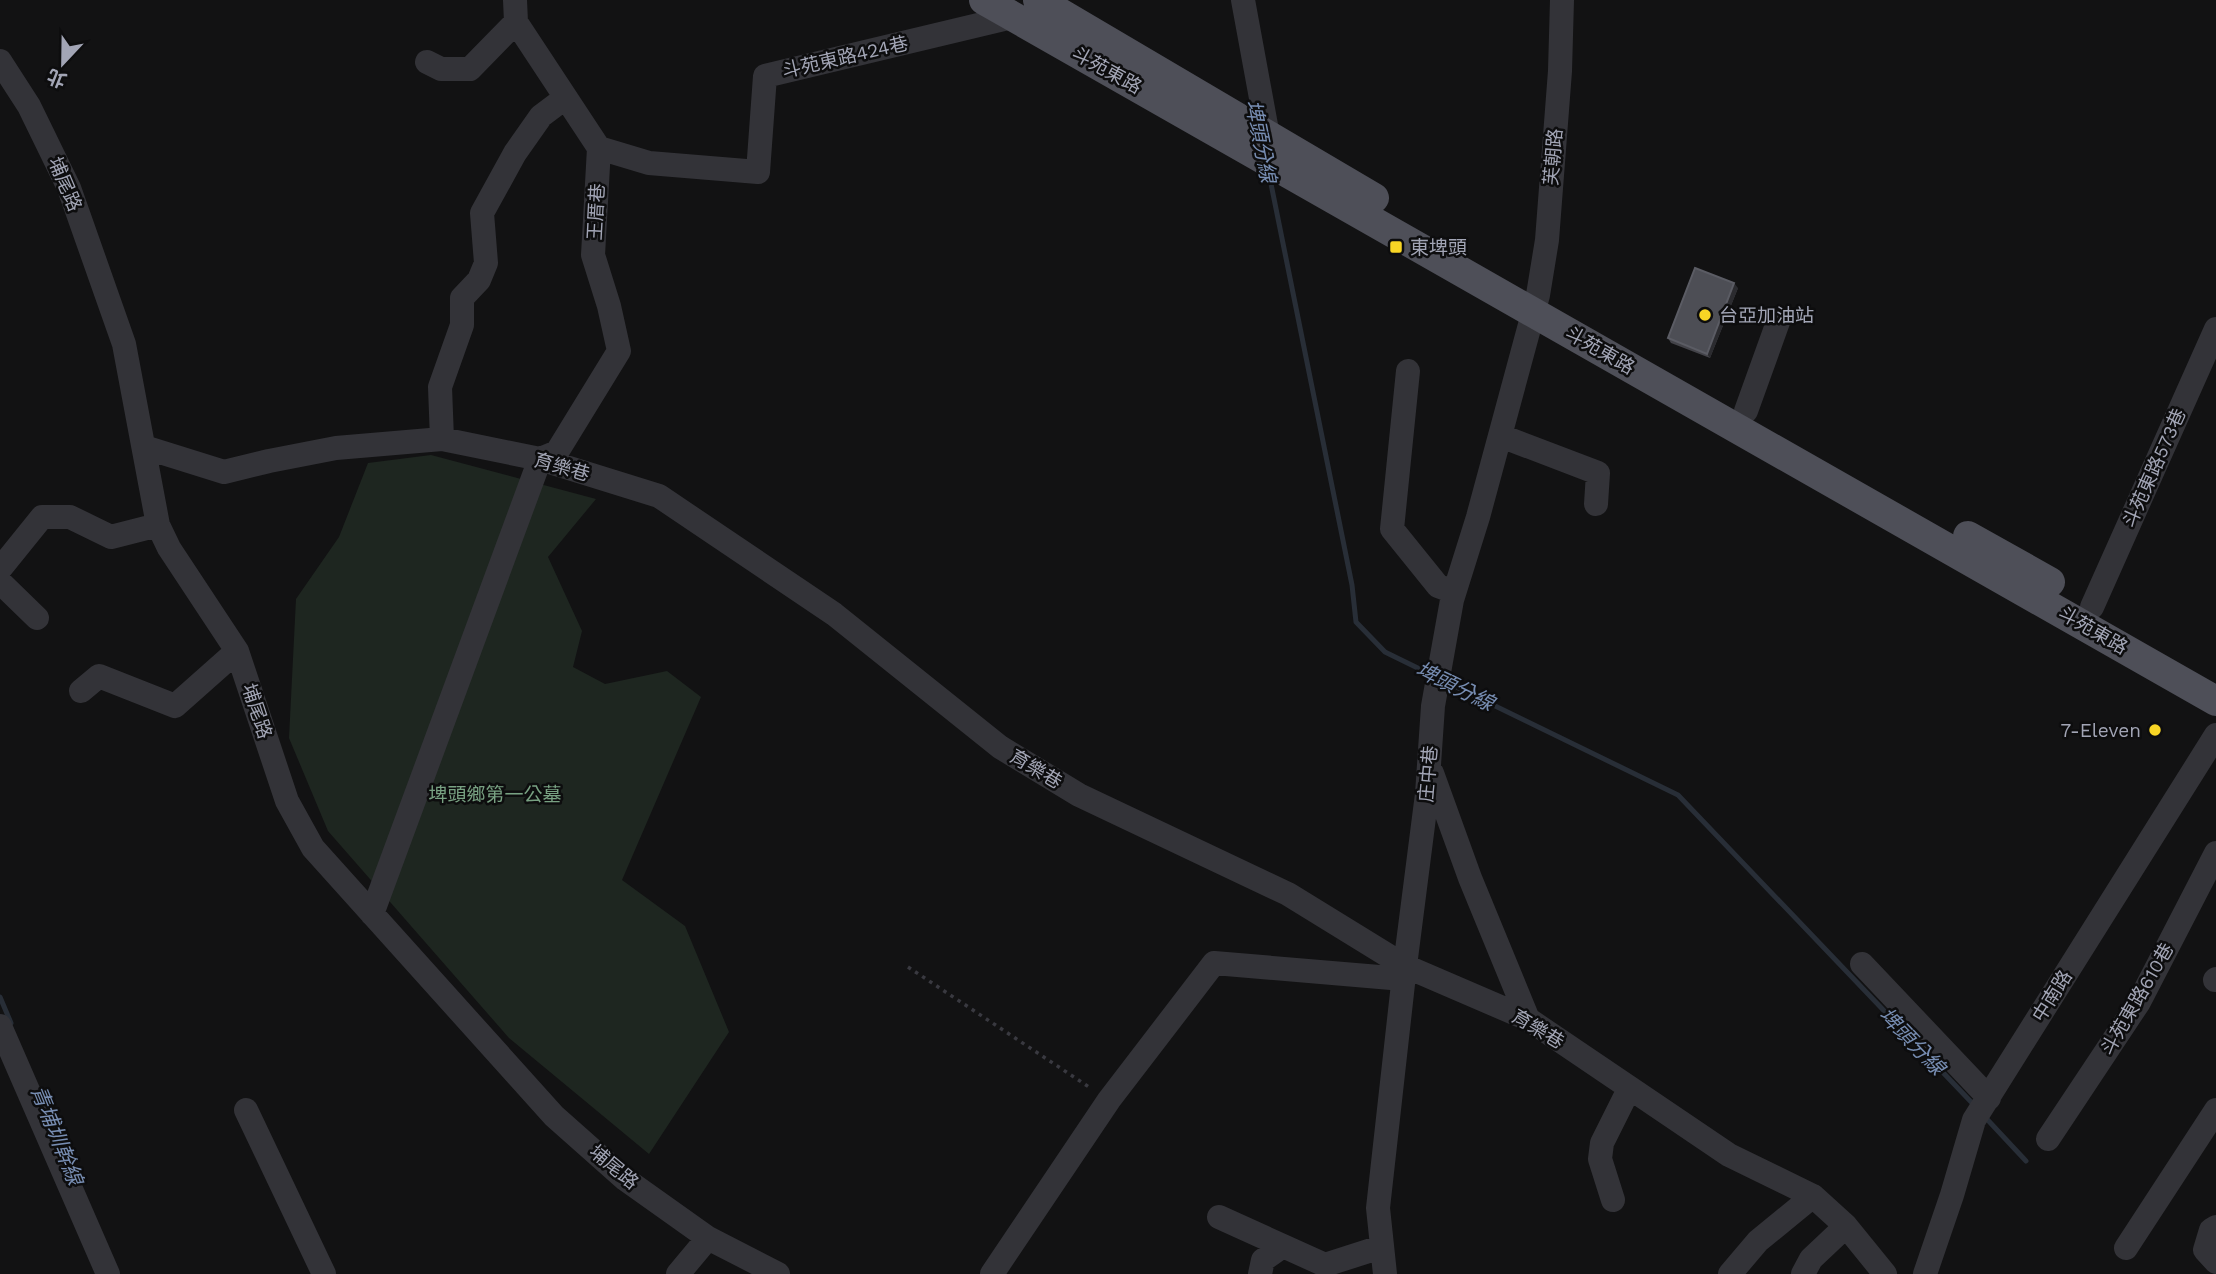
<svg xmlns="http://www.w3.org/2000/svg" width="2216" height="1274" font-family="'Work Sans','Noto Sans TC',sans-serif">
  <rect width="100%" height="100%" fill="#121213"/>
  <path fill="#1e2620" d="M431,455L596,499L548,557L582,631L573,667L605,684L667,671L701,697L622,880L685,926L729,1032L649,1154L509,1038L328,831L289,738L296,599L339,537L368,463Z"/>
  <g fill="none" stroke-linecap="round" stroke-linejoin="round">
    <path stroke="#282e37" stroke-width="5" d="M1269,174L1352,585L1356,622L1385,652L1432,675
      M1444,681L1678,795L1975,1106
      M0,997L11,1023
      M1984,1116L2026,1161"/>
    <path stroke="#393940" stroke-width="3.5" stroke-dasharray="3.5 5" stroke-linecap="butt" d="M908,967L1092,1089"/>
    <path stroke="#333338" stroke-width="24" d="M1243,0L1270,147
      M0,61L29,106L69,188L124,344L158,525L169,548L237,651L287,801L313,848L554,1116L625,1179L708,1238L778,1274
      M427,62L441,69H470L516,22
      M599,148L649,163L758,172L765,76L1012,17
      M1408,371L1392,529L1438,586L1454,592
      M1746,411L1778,322
      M1501,436L1598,473L1596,504
      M442,439L440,387L462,325V298L479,280L486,263L482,213L515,153L541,116L565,98
      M144,447L224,472L269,461L336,448L442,439L540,459L659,496L834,614L1000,747L1079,795L1288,894L1405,966L1528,1019L1729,1155L1813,1196L1846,1226L1885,1274
      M0,569L42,517H70L111,537L158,525
      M0,582L37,618
      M2092,607L2216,329
      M81,691L99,676L175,706L237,651
      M1432,773L1470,878L1528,1019
      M372,914L540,459L557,452L619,351L609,306L593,255L599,148L516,22L515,0
      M1862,964L1989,1098
      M2215,980L2216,979
      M0,1026L108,1274
      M246,1110L324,1274
      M2048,1139L2139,1002L2216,853
      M1613,1200L1600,1159L1602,1143L1629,1089
      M1219,1217L1325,1265L1381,1247
      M2216,1227L2211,1230L2205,1250L2216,1262
      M2126,1248L2216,1110
      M678,1274L708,1238
      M992,1274L1109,1100L1214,963L1403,979
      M1260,1274L1263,1260L1283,1246
      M1385,1274L1378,1208L1405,966L1427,794L1433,706L1452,600L1478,517L1538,295L1547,240L1560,71L1562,0
      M1730,1274L1758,1241L1813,1196
      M1803,1274L1811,1259L1846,1226
      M1925,1274L1952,1195L1974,1120L2216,735"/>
    <path stroke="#4e4f58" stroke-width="30" d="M984,0L2216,701
      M1038,0L1374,198
      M1968,536L2050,582"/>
  </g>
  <path fill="#434349" d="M1738,288L1710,358L1671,343L1668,338Z"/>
  <path fill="#2b2b2f" d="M1734,283L1738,288L1710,358L1707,354Z"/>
  <path fill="#4d4e55" stroke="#5b5c64" stroke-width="2" d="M1695,268L1734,283L1707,354L1668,338Z"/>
  <g fill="#f8d525" stroke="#0d0d0e" stroke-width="2.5">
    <rect x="1389" y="240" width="14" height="14" rx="3.5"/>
    <circle cx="1705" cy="315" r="7"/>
    <circle cx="2155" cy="730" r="7"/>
  </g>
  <g text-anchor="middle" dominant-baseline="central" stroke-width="5" stroke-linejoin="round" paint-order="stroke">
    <g font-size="19" fill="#a2a5b5" stroke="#0d0d0e">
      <text transform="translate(845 57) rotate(-13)">斗苑東路424巷</text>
      <text transform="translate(1107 70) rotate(29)">斗苑東路</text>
      <text transform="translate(1553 157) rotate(-85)">芙朝路</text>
      <text transform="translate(65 184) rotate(67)">埔尾路</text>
      <text transform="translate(596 212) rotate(-87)">王厝巷</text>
      <text transform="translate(1600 350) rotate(30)">斗苑東路</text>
      <text transform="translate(562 467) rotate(16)">育樂巷</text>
      <text transform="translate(2154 468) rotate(-66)">斗苑東路573巷</text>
      <text transform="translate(2093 630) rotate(30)">斗苑東路</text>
      <text transform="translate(257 711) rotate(72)">埔尾路</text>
      <text transform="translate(1036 769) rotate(31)">育樂巷</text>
      <text transform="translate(1428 774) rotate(-85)">庄中巷</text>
      <text transform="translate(2052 996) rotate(-58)">中南路</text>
      <text transform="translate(2137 999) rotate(-60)">斗苑東路610巷</text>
      <text transform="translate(1538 1029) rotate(31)">育樂巷</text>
      <text transform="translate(614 1167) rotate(40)">埔尾路</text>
    </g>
    <g font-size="19" fill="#a2a5b5" stroke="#0d0d0e" text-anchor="start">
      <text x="1410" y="247">東埤頭</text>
      <text x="1719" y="315">台亞加油站</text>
      <text x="2141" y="730" text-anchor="end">7-Eleven</text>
    </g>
    <g font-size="19" fill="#78a182" stroke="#0d0d0e">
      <text x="495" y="794">埤頭鄉第一公墓</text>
    </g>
    <g font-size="21" font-style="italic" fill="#778db2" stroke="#0d0d0e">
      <text transform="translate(1261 141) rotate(79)">埤頭分線</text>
      <text transform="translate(1455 686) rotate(26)">埤頭分線</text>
      <text transform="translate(1912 1041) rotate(46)">埤頭分線</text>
      <text transform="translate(57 1135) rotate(68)">青埔圳幹線</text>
    </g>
  </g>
  <g transform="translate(63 63) rotate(202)" stroke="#0d0d0e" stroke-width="5" paint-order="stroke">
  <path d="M0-5L12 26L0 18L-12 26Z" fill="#a2a5b5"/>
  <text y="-10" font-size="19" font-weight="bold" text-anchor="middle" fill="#a2a5b5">北</text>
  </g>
</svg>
